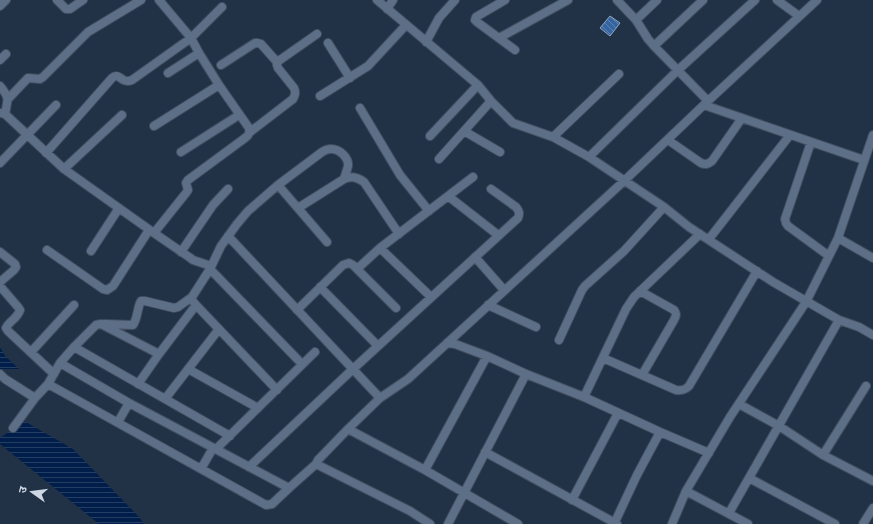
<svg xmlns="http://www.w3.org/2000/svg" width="873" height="524" font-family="'Titillium Web','Noto Sans Devanagari',sans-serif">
  <defs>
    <pattern id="water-rules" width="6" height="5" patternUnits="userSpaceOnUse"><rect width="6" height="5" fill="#001e49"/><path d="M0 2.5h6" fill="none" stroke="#243e63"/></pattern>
    <pattern id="building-back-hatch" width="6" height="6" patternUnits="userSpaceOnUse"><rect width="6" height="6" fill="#3564a1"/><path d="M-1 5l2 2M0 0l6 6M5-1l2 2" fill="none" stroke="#5a81b2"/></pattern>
  </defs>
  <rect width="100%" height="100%" fill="#213146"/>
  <path fill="url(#water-rules)" d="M0,347L5,356L19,369H1L0,370Z
    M24,421L73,449L139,517L144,524H99L0,444V438Z"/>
  <path fill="url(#building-back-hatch)" stroke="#92a5be" d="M610,16L620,23L610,36L600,28Z"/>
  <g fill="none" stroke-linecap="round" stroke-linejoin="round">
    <defs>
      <path id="minor" d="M57,0L66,9H70L83,0
        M377,0L478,85L491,101L513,123L553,137L589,157L664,207L689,227L773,282L839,320L859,327L873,335
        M505,0L476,17L475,20L477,22L515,50
        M617,0L636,20L648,39L654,46L708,101
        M777,0L799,16
        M0,6L6,0
        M387,9L393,0
        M636,20L657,0
        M499,38L568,0
        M426,42L439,18L455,0
        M328,43L350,78
        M654,46L703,0
        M0,60L6,54
        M221,65L255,43H257L261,44L277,62
        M168,73L199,53
        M0,86C10,98 8,99 5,114
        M320,96L368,66L406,25
        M8,99L28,78L40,79L43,77L88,32L141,0
        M704,105L864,160
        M360,108L400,175L429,211
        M0,113L5,114L64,169L154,233L189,257L193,260L211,266
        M154,126L219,85
        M464,131L500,152
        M250,132L293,99C295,95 296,93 294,88L278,68L277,65V62L317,34
        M430,136L478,85
        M553,137L619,74
        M668,140L701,163C706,165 708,164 712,161L742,118
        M811,142L785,219L786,223L788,226L829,256
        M181,152L239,115
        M46,153L112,78C120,71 121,85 132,80L191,38L222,7
        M589,157L677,71L755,0
        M439,159L491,101
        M0,163L56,105
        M64,169L122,115
        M278,185L327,242
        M448,196L498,235
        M298,208L344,179C352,176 357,177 364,182L399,234
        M154,233L186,193L188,190L186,183L188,180L245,138C249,135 250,133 249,128L219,85L199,53L191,38L159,0
        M228,236L380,398
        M838,238L873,258
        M709,239L790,135
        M380,248L431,297
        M47,250L103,289L107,290L113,286L149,230
        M91,251L119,208
        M0,252L15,264L16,267L14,270L0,282
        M181,252L213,205L228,189
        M475,257L504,290
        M210,269L302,364
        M357,269L380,248L473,177
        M0,286L18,307L20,310C18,318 9,321 6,328L8,331L54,374
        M320,287L378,346
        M640,291L674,310C677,314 676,316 674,320L642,375
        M488,305L536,327
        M297,310L343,265L349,263L353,265L396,308
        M104,324L133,325C138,318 137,308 141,301H145L174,308L178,307L192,297
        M559,340L582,290L585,286L624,251L664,207
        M447,343L455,344L487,356L526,374L584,397L660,432L709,453
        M74,347L230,436
        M31,352L74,305
        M603,358L676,390C682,391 685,390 689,386L757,271
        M60,363L129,403L289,488
        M188,369L258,408
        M0,374L5,379L35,398
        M48,384L266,505L272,504L289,488L316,464L318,460L348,429L380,398L408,379L624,181L708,101L817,0
        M138,384L159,354L196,305
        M277,390L196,305L192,300V297L210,269L221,246L237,224L248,211L278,185L322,152C325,150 328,149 331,149C340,149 349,158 348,166C347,171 345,175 344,179
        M584,397L626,309L634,297L700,234
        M165,399L219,329
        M739,404L779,426L823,455L873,481
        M118,422L129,403
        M13,428L35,398L48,384L60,363L74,347L96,325L101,324L159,354
        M348,429L425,470L518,524
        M216,449L315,352
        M485,452L617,524
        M823,455L866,386
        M316,464L410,511L430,524
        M249,467L353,369L518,218C520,213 519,211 516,207L491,189
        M201,469L213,448
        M425,470L487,356
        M749,478L835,524
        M686,491L748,524
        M572,500L618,413
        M729,513L839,320
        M448,524L526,374
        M614,524L637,475L660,432
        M672,524L686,491L730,417L806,302L838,238L873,135
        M863,524L873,508"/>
    </defs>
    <use href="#minor" stroke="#414d5f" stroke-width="10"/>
    <use href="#minor" stroke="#5d6f86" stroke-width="8"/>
  </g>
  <g transform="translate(32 492) rotate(284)" stroke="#213146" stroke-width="3" paint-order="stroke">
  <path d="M0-3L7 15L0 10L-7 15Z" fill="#cdd7e4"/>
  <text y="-6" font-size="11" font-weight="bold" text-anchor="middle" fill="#cdd7e4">उ</text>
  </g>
</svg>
